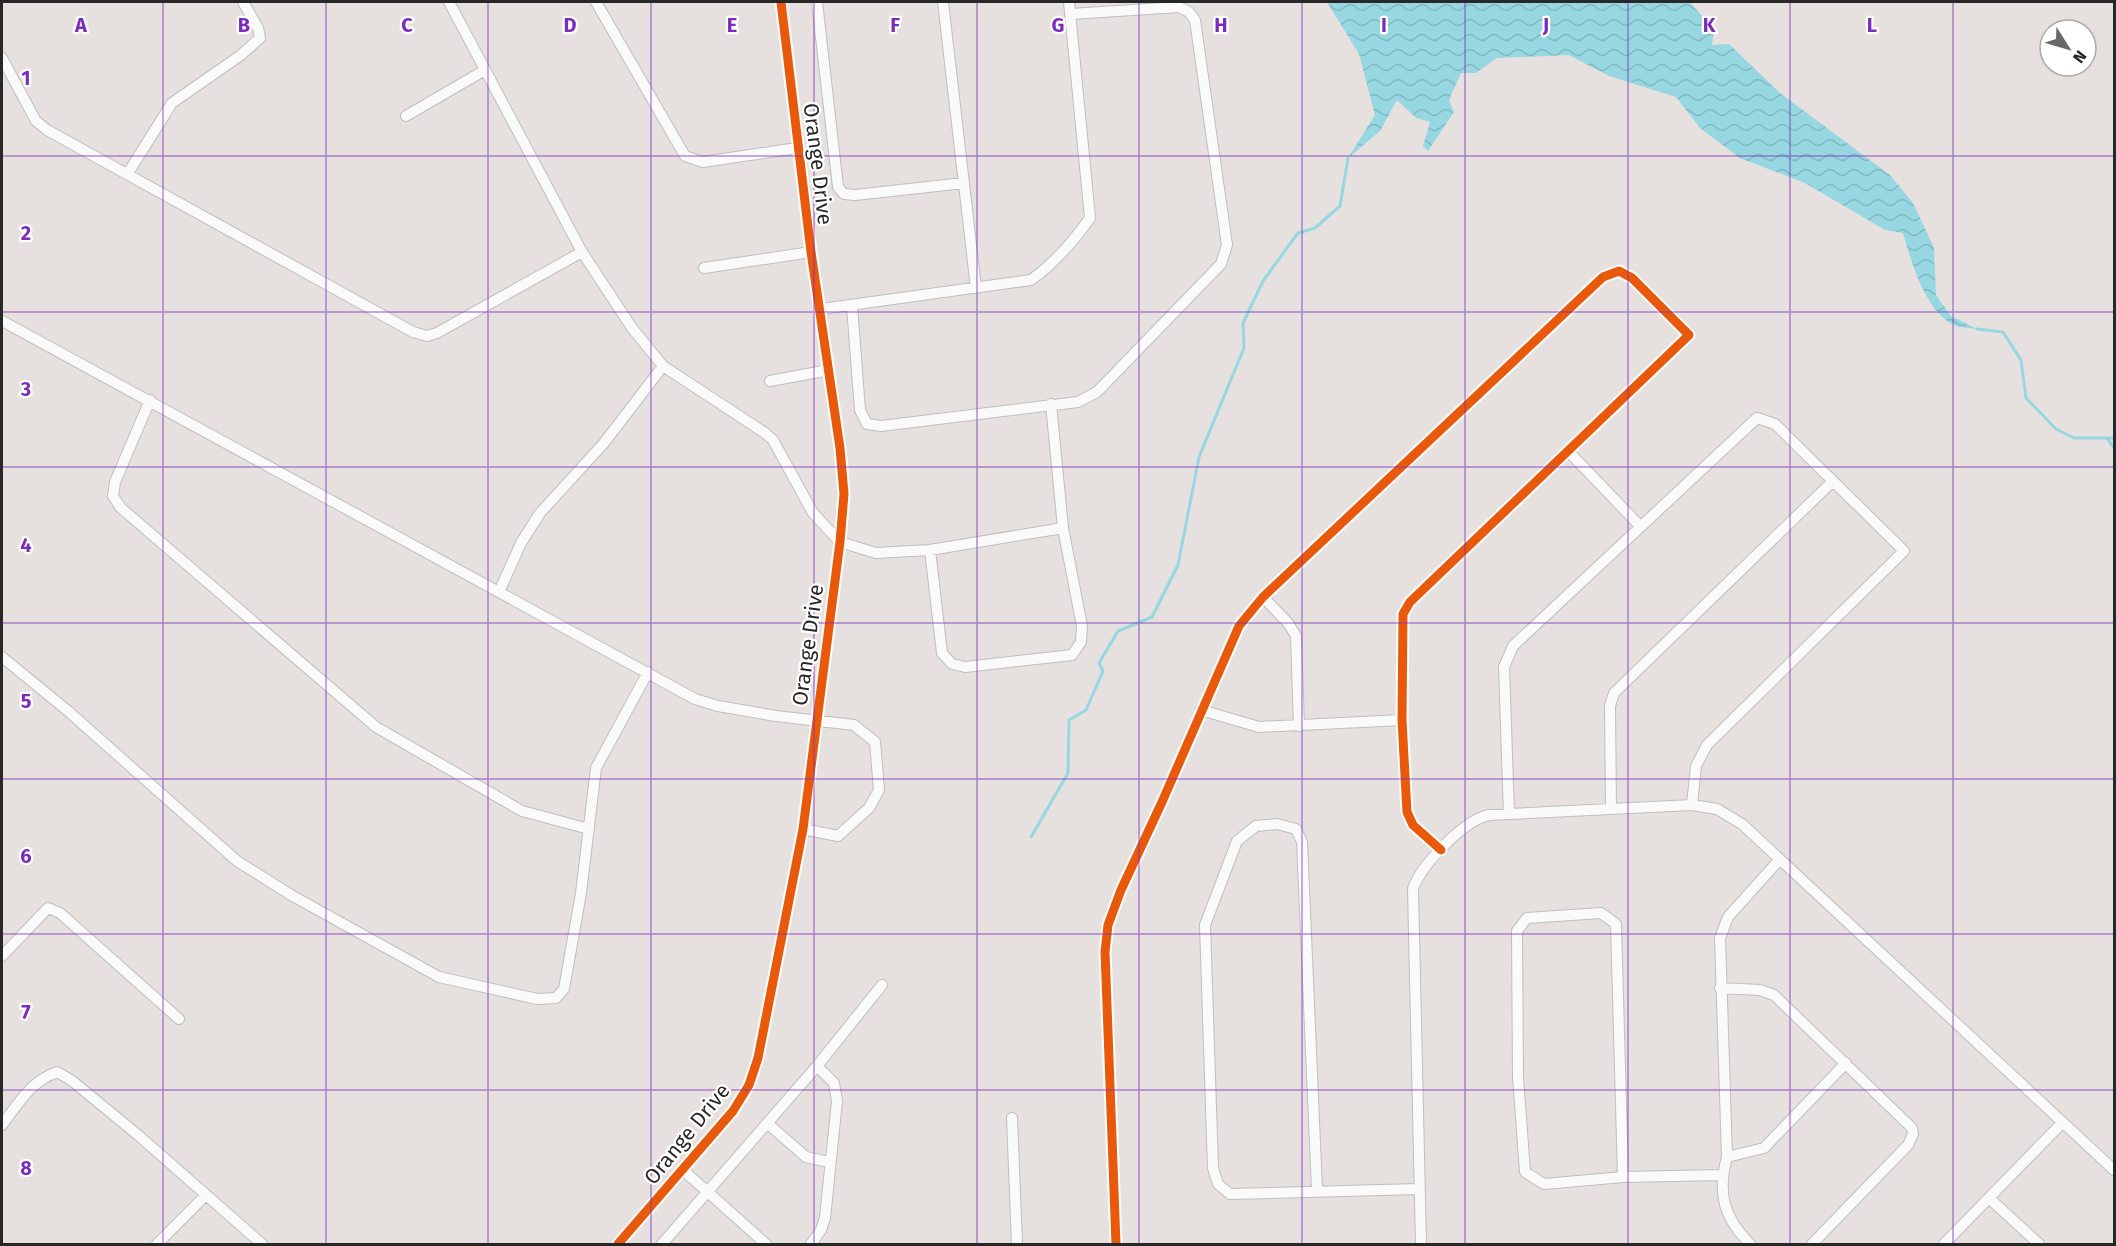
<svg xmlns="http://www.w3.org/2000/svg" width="2116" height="1246" font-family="'Fira Sans',sans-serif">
  <defs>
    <pattern id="water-waves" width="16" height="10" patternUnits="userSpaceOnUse" patternTransform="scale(1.5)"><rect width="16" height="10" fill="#96d7e2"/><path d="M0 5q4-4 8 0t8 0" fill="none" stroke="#81b9c2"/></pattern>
  </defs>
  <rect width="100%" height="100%" fill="#e6e1de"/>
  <path fill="url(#water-waves)" d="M1327,2H1690L1714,30L1712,45L1729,44L1780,93L1890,175L1913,203L1934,248L1936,295L1951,316L1977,329C1970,328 1961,328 1954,325C1925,311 1911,261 1903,233L1885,230L1805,183L1740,158L1700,128L1676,97L1609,76L1569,55L1497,58L1476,73H1461L1449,100L1454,112L1428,151L1423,146L1430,122L1416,118L1397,100L1380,131L1348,158L1375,115L1359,54Z"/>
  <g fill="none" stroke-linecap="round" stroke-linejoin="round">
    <path stroke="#96d7e2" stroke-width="3" d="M1977,329L2003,332L2021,360L2026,398L2056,429L2074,438H2114
      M2107,438L2114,448
      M1031,837L1068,773L1069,720L1086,710L1103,671L1099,663L1118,631L1152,617L1178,565L1199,457L1244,348L1243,323L1263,281L1298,233L1315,228L1340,206L1348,158"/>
    <defs>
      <path id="minor" d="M449,2L582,252L632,328L663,366L765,433L773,440L813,513L840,542L876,553L930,550L1063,528
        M596,2L685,156L703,162L797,148
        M817,2L838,187L844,194L855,195L964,183
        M943,2L976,288
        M2,58L36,121L47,130L413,332L427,336L437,333L582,252
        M406,116L485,70
        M128,173L172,103L241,55L260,38L258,28L243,2
        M704,268L811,252
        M852,306L860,410L867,424L881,426L1078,402L1097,392L1221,264L1227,245L1195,20L1189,12L1179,7L1071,14
        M821,309L1031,280C1055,263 1073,242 1090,218L1069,2
        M2,321L695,699L718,706L776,716L854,725L875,742L879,790L869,808L838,836L803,829
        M770,381L829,370
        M150,400L115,482L113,496L121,508L376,727L522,811L589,829
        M1569,452L1640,526
        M930,550L942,653L952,664L965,667L1072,655L1081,642L1082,626L1063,528L1051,404
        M499,592L521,543L540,513L604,443L663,366
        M1263,597L1288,623L1296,636L1299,726
        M2,657L68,711L237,861L291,895L439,977L537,999L556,998L564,989L581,893L596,768L648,672
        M1201,710L1259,727L1402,720
        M1611,808L1610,706L1614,693L1832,482
        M1509,814L1504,667L1513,646L1757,418L1775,424L1904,551L1707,745L1696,766L1692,805
        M2,956L48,908L60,913L179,1019
        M1720,988L1760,990L1774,995L1912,1128L1913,1134L1908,1145L1812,1244
        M1012,1118L1017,1244
        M767,1123L806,1157L829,1162
        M2,1125C18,1104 31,1081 57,1072L71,1080L138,1135L262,1244
        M1727,1157L1764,1148L1846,1063
        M683,1170L766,1244
        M1623,1177L1616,924L1601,913L1527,918L1517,931L1518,1077L1525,1172L1544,1184L1623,1177L1722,1175
        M1317,1190L1302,842L1296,829L1277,824L1256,826L1237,841L1205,925L1213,1168L1218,1184L1230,1194L1419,1189
        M1989,1198L2039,1244
        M157,1244L206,1195
        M618,1244L733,1111L749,1085L758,1058L803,829L840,542L844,494L840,448L811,252L781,2
        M662,1244L817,1066L882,985
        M811,1244L821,1230L825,1218L837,1101L834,1083L817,1066
        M1116,1244L1105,952L1108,925L1121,890L1162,802L1239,626L1263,597L1603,277L1619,271L1632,278L1689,335L1410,602L1403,614L1402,720L1407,812L1413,825L1441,850
        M1421,1244L1413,889C1421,865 1464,820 1489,815L1692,805L1717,809L1742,824L2114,1170
        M1750,1244C1724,1218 1717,1194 1727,1157L1720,938L1728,917L1780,859
        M1944,1244L2062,1123"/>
    </defs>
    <use href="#minor" stroke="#bfbebf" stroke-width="12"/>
    <use href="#minor" stroke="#fbfafa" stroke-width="10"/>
    <defs>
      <path id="cycleway" d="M618,1244L733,1111L749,1085L758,1058L803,829L840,542L844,494L840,448L811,252L781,2
        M1116,1244L1105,952L1108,925L1121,890L1162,802L1239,626L1263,597L1603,277L1619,271L1632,278L1689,335L1410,602L1403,614L1402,720L1407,812L1413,825L1441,850"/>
    </defs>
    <use href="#cycleway" stroke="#fff" stroke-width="13"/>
    <use href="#cycleway" stroke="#e8590c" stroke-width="9"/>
  </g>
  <path fill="none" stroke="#7b2cbf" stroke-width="1.5" stroke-opacity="0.55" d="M163,2V1244M326,2V1244M488,2V1244M651,2V1244M814,2V1244M977,2V1244M1139,2V1244M1302,2V1244M1465,2V1244M1628,2V1244M1790,2V1244M1953,2V1244M2,156H2114M2,312H2114M2,467H2114M2,623H2114M2,779H2114M2,934H2114M2,1090H2114"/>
  <g text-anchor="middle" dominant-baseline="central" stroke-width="4.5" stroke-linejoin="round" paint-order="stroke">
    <g font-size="21" fill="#272727" stroke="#fff">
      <text transform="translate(818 164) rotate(83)">Orange Drive</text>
      <text transform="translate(808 645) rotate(-82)">Orange Drive</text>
      <text transform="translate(687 1134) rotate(-51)">Orange Drive</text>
    </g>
  </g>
  <g font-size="20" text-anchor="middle" font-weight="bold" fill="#7b2cbf" stroke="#fff" stroke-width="4.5" stroke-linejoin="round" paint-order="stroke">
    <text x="81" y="32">A</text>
    <text x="244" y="32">B</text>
    <text x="407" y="32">C</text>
    <text x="570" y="32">D</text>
    <text x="732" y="32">E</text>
    <text x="895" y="32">F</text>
    <text x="1058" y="32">G</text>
    <text x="1221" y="32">H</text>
    <text x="1384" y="32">I</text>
    <text x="1546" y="32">J</text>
    <text x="1709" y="32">K</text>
    <text x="1872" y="32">L</text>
    <text x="26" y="85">1</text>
    <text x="26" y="240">2</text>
    <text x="26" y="396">3</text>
    <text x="26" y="552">4</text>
    <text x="26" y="708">5</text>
    <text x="26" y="863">6</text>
    <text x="26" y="1019">7</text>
    <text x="26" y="1175">8</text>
  </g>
  <rect width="2116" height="1246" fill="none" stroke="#272727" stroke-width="6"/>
  <g transform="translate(2068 48) rotate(127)"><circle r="28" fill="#ffffff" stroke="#a9a9a9" stroke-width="1.5"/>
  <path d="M0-4.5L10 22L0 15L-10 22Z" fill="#6a6867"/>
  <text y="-9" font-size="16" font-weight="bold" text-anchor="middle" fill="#272727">N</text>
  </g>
</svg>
